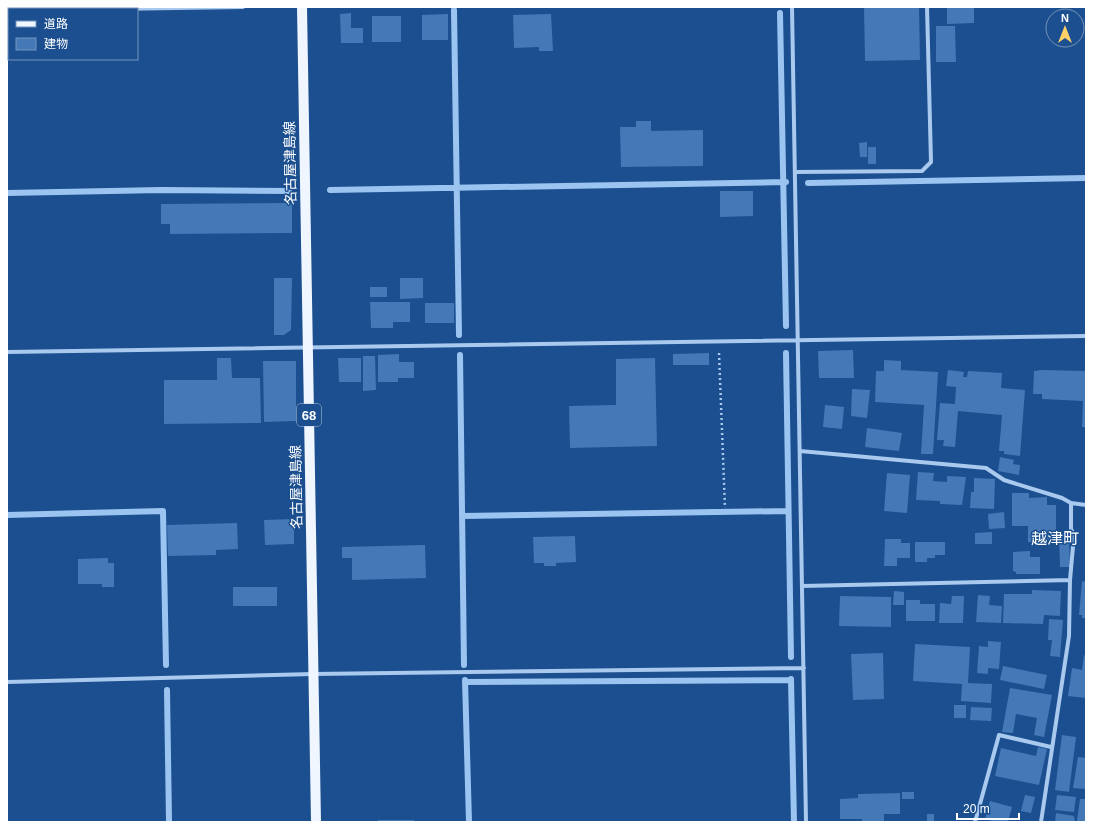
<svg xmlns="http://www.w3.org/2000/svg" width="1093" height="829" font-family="Arial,'Noto Sans JP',sans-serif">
  <rect width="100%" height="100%" fill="#1b4f8f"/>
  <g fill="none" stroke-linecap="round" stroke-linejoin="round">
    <path stroke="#9cc4f0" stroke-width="6" d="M454,10L459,335
      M780,13L786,326
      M808,183L1086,178
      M330,190L786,182
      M7,193L161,190L289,191
      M786,353L791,657
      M460,355L464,665
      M7,515L163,511L166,665
      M462,516L788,511
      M791,679L794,822
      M465,680L469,822
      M465,682L791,680
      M167,690L169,822"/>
  </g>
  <path fill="#4478b7" d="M864,7H919L920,60L865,61Z
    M947,7H974V23L947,24Z
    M351,13V28H363V43H341L340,14Z
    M448,14V40H422V15Z
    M551,14L553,51H539V47L514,48L513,15Z
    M372,16H401V42H372Z
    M936,26H955L956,62H936Z
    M636,121H651V131L703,130V166L621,167L620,127H636Z
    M867,142V157H860L859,143Z
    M868,147H876V164H868Z
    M720,191H753V216L720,217Z
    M292,203V233L170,234V224H161V204Z
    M274,278H292L291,330L284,335H274Z
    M400,278H423V298L400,299Z
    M370,287H387V297H370Z
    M370,302H410V322H393V328H371Z
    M425,303H454V323H425Z
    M853,350L854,378H819L818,351Z
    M709,353V365H673V354Z
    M399,354V362H414V378H398V382H378V355Z
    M363,356H375L376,390L363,391Z
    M217,358H231L232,378H260L261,423L164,424V380H217Z
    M338,358H361V382H339Z
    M655,358L657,446L570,448L569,406L616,405V359Z
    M884,360L901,361V370L938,372L933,454H921L924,405L875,402L876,371H884Z
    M263,361H296V421L264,422Z
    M948,370L964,372L963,377H967L968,371L1002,373L1001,388L1025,390L1020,456L1004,454V451H999L1002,415L958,411L955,447L943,446L944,440H937L940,403L955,404L956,387L946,386Z
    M1042,370L1086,371V427H1082L1083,401L1042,399V394H1033L1034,371Z
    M852,389L870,390L867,418L851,416Z
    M825,405L844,407L842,429L823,427Z
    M867,428L902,433L899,451L865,447Z
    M1000,457L1014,460L1013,464L1020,465L1019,475L998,471Z
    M918,472L934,473L933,481L947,482V476L966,477L962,505L940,504V501L916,500Z
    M887,473L910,475L907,513L884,511Z
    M974,478L995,479L994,509L970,508L971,492H974Z
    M1012,493H1029V498L1047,497V505H1056V542H1028V526H1012Z
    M1004,512L1005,528L989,529L988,514Z
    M294,519V544L265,545L264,520Z
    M237,523L238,549L216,550V555L168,556L167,525Z
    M992,532V544H975V533Z
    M575,536L576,562L556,563V566H544V563H534L533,537Z
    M1059,536H1069L1070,567H1060Z
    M885,539H901V543H910V558H897V566H884Z
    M915,542H945V555H935V558H927V562H915Z
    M425,545L426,578L352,580V558H342V547Z
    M1030,551V557H1040V574H1016V572L1013,571V552Z
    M108,558V563H114V587H102V584H78V559Z
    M1082,581L1086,582V618H1082V615H1079Z
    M233,587H277V606H233Z
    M1032,590L1061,591L1060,616L1044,615L1043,624L1003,623L1004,594H1032Z
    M894,591L904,592V605H893Z
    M978,595L990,596L989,605L1002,606L1001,623L976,622Z
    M840,596L891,597V627L839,626Z
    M952,596H964L963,623H939L940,603L951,604Z
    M906,600H920V604H935V621H906Z
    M1049,619L1063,620L1060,657L1050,656L1052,640H1048Z
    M988,641L1001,642L999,669L988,668V674L977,673L979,646L988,647Z
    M915,644L970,647L968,683L992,684L991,703L961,701L962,684L913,681Z
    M883,653L884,699L853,700L851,654Z
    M1084,655L1086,656V698L1068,696L1072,668L1082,670Z
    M1003,666L1047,675L1044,689L1000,680Z
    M1010,688L1052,695L1044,737L1034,735L1037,718L1016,714L1013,733L1002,732Z
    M954,705H966V718H954Z
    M971,707L992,708L991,721L970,720Z
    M1062,735L1076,737L1069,792L1055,790Z
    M1038,747L1047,749L1039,785L995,776L1001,748L1036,756Z
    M1078,757L1086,758V789L1073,788Z
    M902,792H914V799H902Z
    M900,793V814H884V822H862V819H840V799L858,798V794Z
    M1025,795L1035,797L1031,813L1021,811Z
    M1057,795L1076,797L1074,812L1055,810Z
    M1080,799H1086V822L1077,821Z
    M990,801L1012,807L1008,822H996L985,819Z
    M1056,813L1074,816L1075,822H1055Z
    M927,814H934V822H927Z
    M378,820H414V822H378Z"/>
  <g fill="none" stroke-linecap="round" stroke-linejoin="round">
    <path stroke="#a9c9ee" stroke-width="2.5" stroke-dasharray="2 3" stroke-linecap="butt" d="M719,353L725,508"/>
    <path stroke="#a9c9ee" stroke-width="4" d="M792,7L806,822
      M111,9L243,7
      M7,11H9
      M795,172L922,171L931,162L927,7
      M7,352L1086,336
      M800,451L986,468L1004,480L1062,498L1071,503
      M802,586L1070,580
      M7,682L313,674L804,668
      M975,822L999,735L1051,747
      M1041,822L1069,636L1070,580L1074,535L1071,529V503L1086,505"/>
    <path stroke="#f0f6ff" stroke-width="10" d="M302,7L316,822"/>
  </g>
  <g text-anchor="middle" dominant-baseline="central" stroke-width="3" stroke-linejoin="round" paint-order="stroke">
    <rect fill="#1b4f8f" stroke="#bbcadd" stroke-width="1" x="297" y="404" width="24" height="22" rx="3"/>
    <g font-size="13" font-weight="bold" fill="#fff">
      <text x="309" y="415">68</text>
    </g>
    <g font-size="14" fill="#fff" stroke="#1b4f8f">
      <text transform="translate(290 163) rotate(-91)">名古屋津島線</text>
      <text transform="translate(296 487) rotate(-91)">名古屋津島線</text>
    </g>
    <g font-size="16" fill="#fff" stroke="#1b4f8f">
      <text x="1055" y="538">越津町</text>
    </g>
  </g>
  <rect width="1093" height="829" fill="none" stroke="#ffffff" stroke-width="16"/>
  <rect x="8" y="8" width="130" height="52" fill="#1b4f8f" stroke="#7695bc"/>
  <rect x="16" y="21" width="20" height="6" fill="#f0f6ff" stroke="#7695bc"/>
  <text x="44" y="28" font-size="12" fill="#ffffff">道路</text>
  <rect x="16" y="38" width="20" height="12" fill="#4478b7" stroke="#7695bc"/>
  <text x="44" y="48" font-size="12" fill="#ffffff">建物</text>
  <g transform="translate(1065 28)"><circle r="19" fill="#1b4f8f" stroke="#7695bc"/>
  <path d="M0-3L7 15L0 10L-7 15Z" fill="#ffd166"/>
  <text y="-6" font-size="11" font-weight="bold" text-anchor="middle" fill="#ffffff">N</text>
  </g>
  <path d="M957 813v6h62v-6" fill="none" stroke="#ffffff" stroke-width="2"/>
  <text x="963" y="813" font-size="12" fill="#ffffff" stroke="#1b4f8f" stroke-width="3" paint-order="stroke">20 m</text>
</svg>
